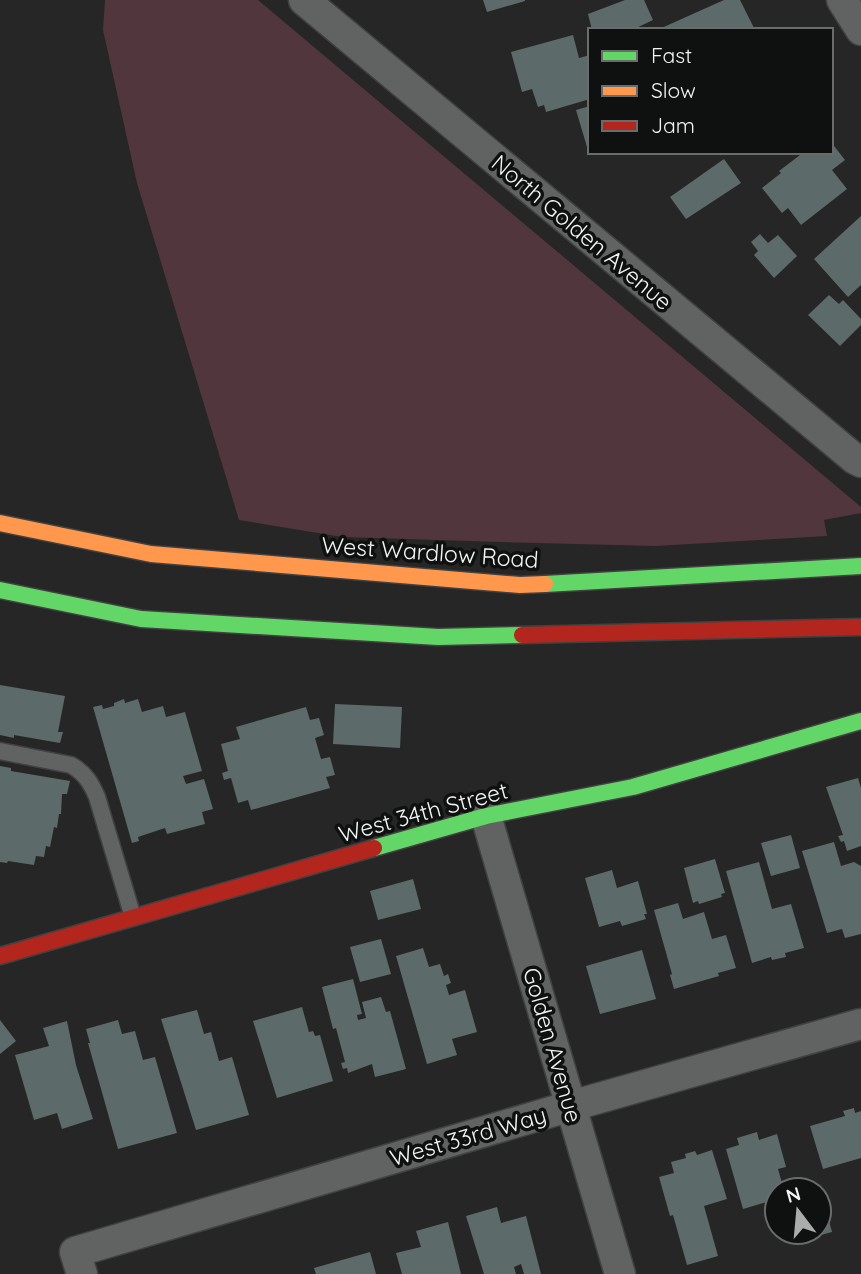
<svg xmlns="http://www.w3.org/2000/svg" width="861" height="1274" font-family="Quicksand,sans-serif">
  <rect width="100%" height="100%" fill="#262626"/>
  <path fill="#51363e" d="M105,0H258L861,507V513L824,520L827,536L655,546L502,542L342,537L239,520L137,183L103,30Z"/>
  <path fill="#5c6b69" d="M483,0H525V1L487,12Z
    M625,0H644L653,20L632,30H592L588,14Z
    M724,0H740L755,30H657Z
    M573,35L579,58L590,55V86H587L590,99L546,112L544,105L538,107L532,89L522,92L511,52Z
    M590,106V146L587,147L576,110Z
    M831,142L845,160L832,170L847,189L801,225L788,208L782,213L762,188L781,173L779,171L804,152H831Z
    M724,159L741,183L686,219L670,197Z
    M861,216V285L848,297L814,259Z
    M760,234L768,243L778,235L797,256L774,278L754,255L758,251L751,242Z
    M829,295L839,304L843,300L861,319V325L840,346L808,315Z
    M0,685L65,696L58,732H63L60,743L14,735V738L0,735Z
    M124,699L125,703L138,699L142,712L163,706L166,717L185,712L202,771L183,776L186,784L204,779L213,809L202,812L205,824L167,834L165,828L138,837L139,841L132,843L93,707L102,705L103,709L114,706V703Z
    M335,704L402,707L400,748L333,744Z
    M306,707L310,720L319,718L324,735L315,738L321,759L330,757L335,775L326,777L330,788L251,810L248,800L238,803L231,778L224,780L222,773L228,771L221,744L240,739L236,727Z
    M0,766L11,768V771L70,781L67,794H62L61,814H59L57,828L54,827L50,847L46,846L44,857L36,856L34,865L8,861L7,863L0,862Z
    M858,778L861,788V846L847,851L844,841L841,842L838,836L843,835L826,787Z
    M791,835L800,868L771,876L761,843Z
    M834,842L841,866L854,862L861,866V934L845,938L842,929L827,933L802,851Z
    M715,859L725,893L721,894L722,897L699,904L698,901L693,903L684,868Z
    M759,862L772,909L791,904L804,948L785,953L786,957L772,960L771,957L752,963L726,871Z
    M612,870L617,888L638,881L647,914H644L646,919L622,926L620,921L599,927L585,878Z
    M413,879L421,909L378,920L370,891Z
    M678,903L683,919L704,912L712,939L726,935L736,968L718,973L719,976L674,989L670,975L672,974L654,910Z
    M381,939L391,974L360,982L350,947Z
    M423,948L429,967L440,964L444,976L448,974L451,983L446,985L449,995L465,990L477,1032L452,1039L457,1055L427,1064L396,956Z
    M642,950L656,999L600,1014L586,966Z
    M353,979L362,1014L357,1015L358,1020L366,1018L362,1002L381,997L386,1012L390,1011L406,1069L375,1077L372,1064L348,1073L347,1068L343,1069L341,1063L345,1062L336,1028L333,1029L322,987Z
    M302,1007L309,1032L313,1031L315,1036L320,1035L333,1081L277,1098L253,1021Z
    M197,1010L204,1034L211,1032L219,1061L232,1057L249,1115L196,1130L161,1019Z
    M0,1020L16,1041L0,1054Z
    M118,1020L122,1034L135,1031L143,1060L155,1057L177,1133L118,1149L88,1043H90L86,1029Z
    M67,1021L76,1065L93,1119L62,1129L57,1113L34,1120L15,1055L49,1046L43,1028Z
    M854,1108L855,1113L861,1111V1158L823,1169L810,1126L845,1116L843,1111Z
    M757,1132L759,1140L777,1134L786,1167L778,1169L784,1190H777V1199L743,1209L726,1149L739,1145L737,1138Z
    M712,1150L727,1199L704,1206L718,1256L687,1265L673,1215L670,1216L659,1177L674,1173L671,1162L686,1158L685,1154L695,1151L697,1155Z
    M823,1199L832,1232L802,1240L800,1232H819V1200Z
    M497,1207L501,1223L526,1216L541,1274H524L521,1264L514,1267L516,1274H484L466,1216Z
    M448,1222L461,1274H402L396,1253L421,1247L416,1231Z
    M370,1252L376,1274H316L314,1268Z"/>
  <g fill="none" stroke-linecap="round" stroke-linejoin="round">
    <defs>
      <path id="lane" d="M0,751L71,765C85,773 91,783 97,797L133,917"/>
      <path id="street" d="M304,0L855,459L861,462
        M842,0L861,30
        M486,816L620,1274
        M82,1274L75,1252L571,1106L861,1024"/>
      <path id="fast" d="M545,584L861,566
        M0,590L141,619L438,637L522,635
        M374,848L486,816L633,787L861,721"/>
      <path id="slow" d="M0,523L151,554L520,585L545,584"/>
      <path id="jam" d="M522,635L861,627
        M0,956L374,848"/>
    </defs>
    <use href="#lane" stroke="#404140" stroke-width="19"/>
    <use href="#street" stroke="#404140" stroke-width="33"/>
    <use href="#fast" stroke="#404140" stroke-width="19"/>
    <use href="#slow" stroke="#404140" stroke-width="19"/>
    <use href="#jam" stroke="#404140" stroke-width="19"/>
    <use href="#lane" stroke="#616262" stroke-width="16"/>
    <use href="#street" stroke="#616262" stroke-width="30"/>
    <use href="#fast" stroke="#63d668" stroke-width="16"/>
    <use href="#slow" stroke="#ff974d" stroke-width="16"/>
    <use href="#jam" stroke="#b3261e" stroke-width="16"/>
  </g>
  <g text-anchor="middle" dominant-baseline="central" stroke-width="7" stroke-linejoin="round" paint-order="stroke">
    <g font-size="23" fill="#f3f5f4" stroke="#0f1010">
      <text transform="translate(582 232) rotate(40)">North Golden Avenue</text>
      <text transform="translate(430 552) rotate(4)">West Wardlow Road</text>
      <text transform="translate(423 812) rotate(-15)">West 34th Street</text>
      <text transform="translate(553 1045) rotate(74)">Golden Avenue</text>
      <text transform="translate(468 1136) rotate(-16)">West 33rd Way</text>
    </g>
  </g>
  <rect x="588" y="28" width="245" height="126" fill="#0f1010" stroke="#6a6c6b" stroke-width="2"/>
  <rect x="602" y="51" width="35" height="10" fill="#63d668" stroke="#6a6c6b" stroke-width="2"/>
  <text x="651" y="63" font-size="21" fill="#f3f5f4">Fast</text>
  <rect x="602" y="86" width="35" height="10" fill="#ff974d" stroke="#6a6c6b" stroke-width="2"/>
  <text x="651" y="98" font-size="21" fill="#f3f5f4">Slow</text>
  <rect x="602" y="121" width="35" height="10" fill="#b3261e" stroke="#6a6c6b" stroke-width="2"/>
  <text x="651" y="133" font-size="21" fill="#f3f5f4">Jam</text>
  <g transform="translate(798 1211) rotate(344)"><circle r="33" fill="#0f1010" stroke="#6a6c6b" stroke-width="2"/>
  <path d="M0-5L12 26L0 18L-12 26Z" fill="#abadac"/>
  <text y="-10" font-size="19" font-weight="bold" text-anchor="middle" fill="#f3f5f4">N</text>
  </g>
</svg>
